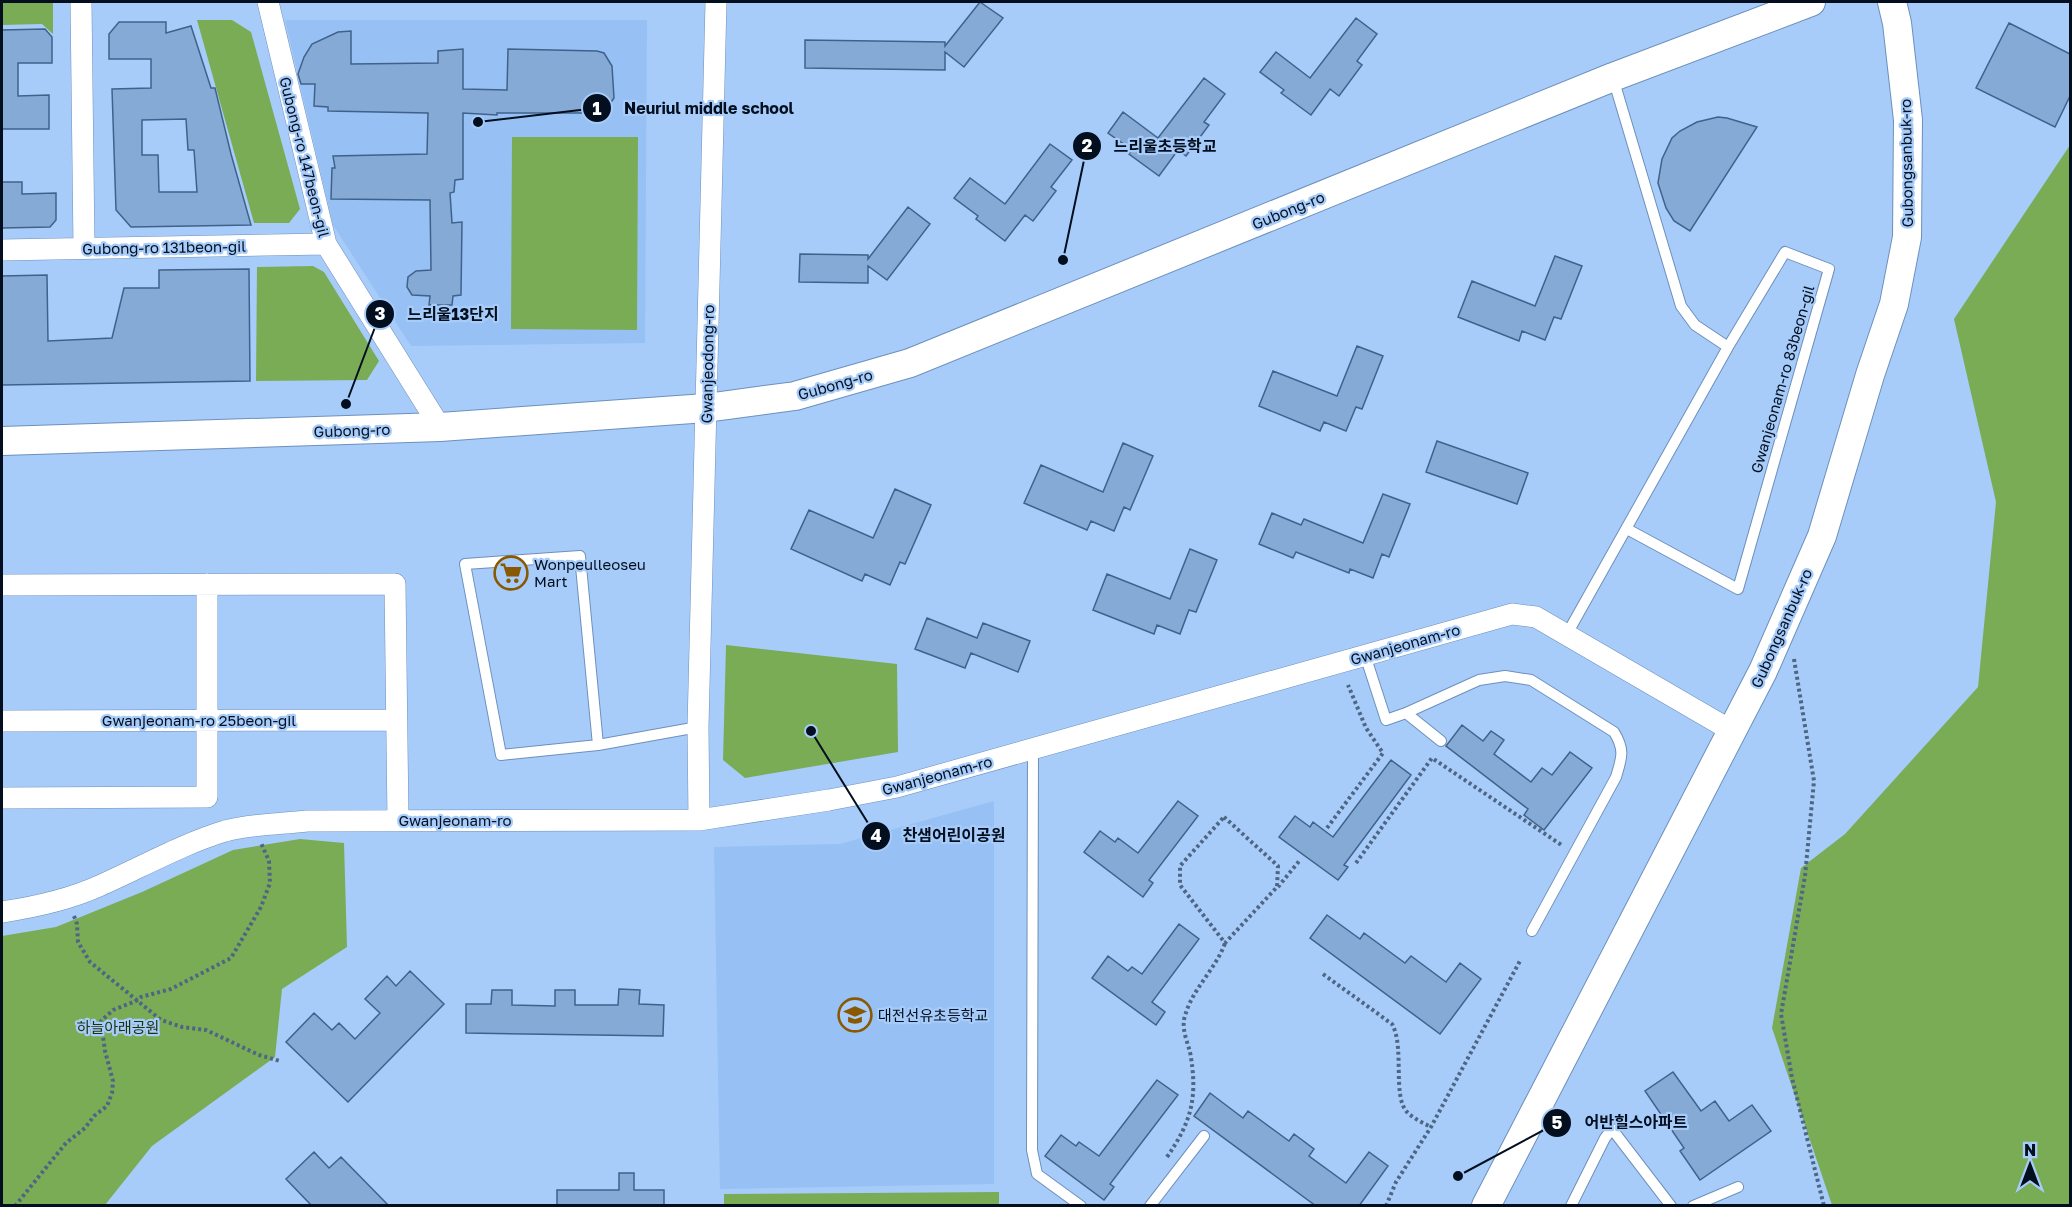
<svg xmlns="http://www.w3.org/2000/svg" width="2072" height="1207" font-family="'Golos Text','Noto Sans KR',sans-serif">
  <rect width="100%" height="100%" fill="#a7ccfa"/>
  <path fill="#97c0f4" d="M285,20H647L645,343L411,346L333,225Z
    M994,801V1184L720,1189L714,847L840,844Z"/>
  <path fill="#7aac56" d="M2,2H53V34L42,24L2,25Z
    M197,20H232L251,32L300,209L289,223H254Z
    M512,137H638L637,330L511,329Z
    M2070,145V1205H1832L1772,1028L1801,868L1845,834L1978,687L1996,502L1954,319Z
    M313,266L324,272L379,361L367,380L256,381L257,267Z
    M726,645L897,664L898,752L745,778L723,760Z
    M300,839L344,843L347,947L282,989L275,1057L152,1146L105,1205H2V936L56,927L142,892L233,850Z
    M999,1192V1206L724,1205V1194Z"/>
  <path fill="#85aad6" stroke="#40628a" stroke-width="1.5" fill-rule="evenodd" d="M980,2L1003,18L964,67L945,52V70L805,68V40L945,42V46Z
    M1356,18L1377,34L1357,61L1362,65L1339,96L1330,89L1311,115L1281,93L1284,90L1260,72L1276,52L1310,78Z
    M119,22H166V33L191,26L211,88H215L231,154L251,225L131,227L116,210L112,89L151,88V59H109V34ZM186,119L188,150H194L197,192H159L158,155H142V120Z
    M2009,23L2070,54V96L2055,127L1976,88Z
    M45,29L52,37V63H18V96L49,95V129H2V30Z
    M351,31V64L438,63V51L463,49V89L507,90L508,49L597,51L604,53L612,66L614,98L609,105L611,113H497V115L463,113V179L455,180L454,192L450,193L452,223L462,222L461,295L453,296L452,305H429L430,296L412,295L407,287L408,277L416,271L431,270L430,200L331,199L332,168H335L333,156L427,154L428,113L328,111V107L314,106L315,84H301L298,74L304,57L312,44L338,32Z
    M1204,78L1225,94L1204,122L1209,125L1186,156L1178,150L1159,176L1129,154L1132,150L1108,133L1123,112L1158,138Z
    M1718,117L1727,118L1757,127L1690,231L1674,221L1666,208L1658,183L1662,159L1672,138L1680,131L1697,122Z
    M1050,144L1072,160L1051,187L1056,191L1033,221L1025,215L1005,241L976,219L978,216L954,198L970,178L1005,204Z
    M2,182H22V194L56,193V220L50,227L2,228Z
    M908,207L930,224L887,280L868,266V283L799,282L800,254L868,255V259Z
    M1555,256L1582,266L1561,319L1554,317L1545,340L1522,331L1519,341L1458,317L1472,281L1535,306Z
    M249,269L250,381L2,385V276L47,275L48,341L112,338L124,288H159V270Z
    M1357,346L1383,356L1362,409L1356,407L1346,431L1324,422L1320,431L1259,406L1273,371L1337,396Z
    M1437,441L1528,473L1517,504L1426,472Z
    M1123,443L1153,456L1130,510L1124,507L1114,531L1091,521L1087,530L1024,503L1041,465L1103,492Z
    M895,489L931,505L905,564L900,562L890,585L865,574L862,581L791,549L809,510L873,538Z
    M1383,494L1410,504L1389,557L1382,554L1373,578L1350,569L1349,573L1296,552L1293,558L1259,544L1272,513L1301,525L1304,519L1363,543Z
    M1190,549L1217,560L1196,612L1189,610L1180,634L1157,625L1154,634L1093,610L1107,574L1170,599Z
    M927,618L977,638L983,623L1030,641L1018,672L971,653L965,668L915,649Z
    M1462,725L1483,741L1491,731L1504,740L1494,754L1531,782L1542,768L1552,775L1570,752L1592,768L1544,830L1524,815L1528,809L1446,746Z
    M1391,760L1411,775L1344,865L1348,867L1338,880L1279,837L1295,816L1310,827L1313,822L1333,837Z
    M1178,801L1198,816L1149,880L1153,883L1143,897L1084,852L1100,831L1115,842L1118,838L1138,853Z
    M1327,915L1360,939L1364,933L1405,963L1411,956L1446,982L1460,963L1481,979L1440,1034L1310,938Z
    M1179,924L1199,939L1152,1002L1165,1012L1156,1025L1092,978L1108,956L1128,971L1132,967L1142,974Z
    M410,971L444,1004L348,1102L286,1042L314,1013L332,1030L339,1023L355,1039L380,1013L365,999L387,976L396,986Z
    M619,989L640,990L639,1004L664,1005L663,1036L466,1033V1004H491L492,990H512V1005L555,1006V990H575V1005H618Z
    M1673,1072L1701,1111L1715,1101L1729,1121L1752,1105L1771,1131L1700,1180L1680,1151L1684,1148L1645,1091Z
    M1157,1080L1178,1095L1110,1184L1114,1187L1104,1200L1045,1156L1061,1135L1076,1146L1079,1142L1099,1156Z
    M1210,1093L1243,1118L1248,1111L1289,1141L1294,1134L1314,1149L1309,1156L1346,1183L1369,1152L1388,1166L1359,1206H1316L1194,1116Z
    M314,1152L329,1168L341,1157L389,1206H312L286,1179Z
    M619,1173H634V1190H664V1206H557V1190H619Z"/>
  <g fill="none" stroke-linecap="round" stroke-linejoin="round">
    <defs>
      <path id="service" d="M1613,78L1681,306L1695,325L1728,347
        M1567,634L1728,347L1785,252L1829,269L1738,589L1627,529
        M1365,655L1386,720L1406,713L1479,680L1505,676L1531,680L1614,732C1625,750 1622,757 1616,777L1532,931
        M1406,713L1441,741
        M598,745L580,556L465,564L501,755L598,745L698,727
        M1033,748L1032,1150L1037,1174L1081,1206
        M1150,1206L1204,1136
        M1571,1206L1605,1138L1612,1129L1671,1206
        M1693,1206L1738,1187"/>
      <path id="minor" d="M81,2L84,248
        M268,2L326,244L440,427
        M2,250L326,244
        M2,585L395,584L398,820
        M2,721L396,720
        M2,798L207,797V584
        M699,820L698,727L716,2
        M2,912C35,907 68,900 99,886C140,868 182,844 225,831C251,824 281,824 307,821L699,820L829,800L897,787L1512,614L1536,617L1732,731"/>
      <path id="secondary" d="M2,441L440,427L706,408L795,396L910,363L1613,77L1811,2
        M1486,1206L1763,671L1822,536L1870,375L1894,304L1907,237L1908,120L1897,23L1892,2"/>
    </defs>
    <use href="#service" stroke="#6d90bb" stroke-width="12"/>
    <use href="#minor" stroke="#6d90bb" stroke-width="22"/>
    <use href="#secondary" stroke="#6d90bb" stroke-width="30"/>
    <path stroke="#4e6684" stroke-width="4" stroke-dasharray="3 3" stroke-linecap="butt" d="M1794,659L1814,781L1805,876L1781,1014L1792,1078L1824,1206
      M1224,817L1278,866L1277,887L1225,943L1180,885V866Z
      M1327,828L1383,753L1366,728L1348,685
      M1356,863L1432,758L1563,846
      M1278,887L1300,860
      M74,916L77,924L78,942L90,962L161,1020L182,1027L206,1030L259,1055L280,1061
      M1323,974L1392,1024C1405,1047 1392,1096 1407,1112C1413,1118 1423,1123 1431,1127
      M1167,1157C1192,1121 1198,1096 1190,1052C1187,1041 1181,1027 1185,1016C1192,989 1216,969 1225,943
      M15,1206L66,1143L85,1128L94,1116L107,1106L112,1093L113,1081L105,1051L101,1021L113,1010L136,1001L141,997L171,989L231,958L261,907L270,883L269,861L261,843
      M1386,1206L1396,1182L1431,1127L1521,959"/>
    <use href="#service" stroke="#fff" stroke-width="10"/>
    <use href="#minor" stroke="#fff" stroke-width="21"/>
    <use href="#secondary" stroke="#fff" stroke-width="28"/>
  </g>
  <defs>
    <symbol id="supermarket-ring" viewBox="-11 -11 22 22"><circle r="9.5" fill="#a7ccfa" stroke="#885900" stroke-width="1.5"/><path d="M-6-5.5h2.5l.6 2H6L4.5 2H-2.5L-4.4-4H-6ZM-1.5 3.2a1.3 1.3 0 1 0 .1 0ZM3 3.2a1.3 1.3 0 1 0 .1 0Z" fill="#885900"/></symbol>
    <symbol id="school-ring" viewBox="-11 -11 22 22"><circle r="9.5" fill="#a7ccfa" stroke="#885900" stroke-width="1.5"/><path d="M0-5L7-2L0 1L-7-2ZM-4 1L0 2.5L4 1V4Q0 6-4 4Z" fill="#885900"/></symbol>
  </defs>
  <g fill-rule="evenodd">
    <use href="#supermarket-ring" x="492" y="554" width="38" height="38"/>
    <use href="#school-ring" x="836" y="996" width="38" height="38"/>
  </g>
  <g text-anchor="middle" dominant-baseline="central" stroke-width="4.5" stroke-linejoin="round" paint-order="stroke">
    <g font-size="15" fill="#030f1f" stroke="#a7ccfa">
      <text transform="translate(305 157) rotate(76)">Gubong-ro 147beon-gil</text>
      <text transform="translate(1906 163) rotate(-91)">Gubongsanbuk-ro</text>
      <text transform="translate(1288 210) rotate(-22)">Gubong-ro</text>
      <text transform="translate(164 247) rotate(-1)">Gubong-ro 131beon-gil</text>
      <text transform="translate(707 364) rotate(-89)">Gwanjeodong-ro</text>
      <text transform="translate(1782 379) rotate(-74)">Gwanjeonam-ro 83beon-gil</text>
      <text transform="translate(835 384) rotate(-16)">Gubong-ro</text>
      <text transform="translate(352 430) rotate(-2)">Gubong-ro</text>
      <text transform="translate(1781 628) rotate(-66)">Gubongsanbuk-ro</text>
      <text transform="translate(1405 644) rotate(-16)">Gwanjeonam-ro</text>
      <text x="199" y="720">Gwanjeonam-ro 25beon-gil</text>
      <text transform="translate(937 775) rotate(-15)">Gwanjeonam-ro</text>
      <text x="455" y="820">Gwanjeonam-ro</text>
    </g>
    <g font-size="15" fill="#030f1f" stroke="#a7ccfa" text-anchor="start">
      <text x="534" y="564">Wonpeulleoseu<tspan x="534" dy="17">Mart</tspan></text>
      <text x="878" y="1015">대전선유초등학교</text>
    </g>
    <g font-size="15" fill="#1c3209" stroke="#a7ccfa">
      <text x="118" y="1027">하늘아래공원</text>
    </g>
  </g>
  <path fill="none" stroke="#030f1f" stroke-width="2" d="M478 122L597 108M1063 260L1087 146M346 404L380 314M811 731L876 836M1458 1176L1557 1123"/>
  <g fill="#030f1f" stroke="#a7ccfa" stroke-width="2">
    <circle cx="478" cy="122" r="6"/>
    <circle cx="1063" cy="260" r="6"/>
    <circle cx="346" cy="404" r="6"/>
    <circle cx="811" cy="731" r="6"/>
    <circle cx="1458" cy="1176" r="6"/>
    <circle cx="597" cy="108" r="15"/>
    <circle cx="1087" cy="146" r="15"/>
    <circle cx="380" cy="314" r="15"/>
    <circle cx="876" cy="836" r="15"/>
    <circle cx="1557" cy="1123" r="15"/>
  </g>
  <g font-size="18" text-anchor="middle" font-weight="bold" fill="#fff">
    <text x="597" y="115">1</text>
    <text x="1087" y="152">2</text>
    <text x="380" y="320">3</text>
    <text x="876" y="842">4</text>
    <text x="1557" y="1129">5</text>
  </g>
  <g font-size="16" text-anchor="middle" font-weight="bold" fill="#030f1f" stroke="#a7ccfa" stroke-width="4.5" stroke-linejoin="round" paint-order="stroke">
    <text x="709" y="114">Neuriul middle school</text>
    <text x="1165" y="152">느리울초등학교</text>
    <text x="453" y="320">느리울13단지</text>
    <text x="954" y="841">찬샘어린이공원</text>
    <text x="1636" y="1128">어반힐스아파트</text>
  </g>
  <rect width="2072" height="1207" fill="none" stroke="#030f1f" stroke-width="6"/>
  <g transform="translate(2030 1165)" stroke="#a7ccfa" stroke-width="4.5" paint-order="stroke">
  <path d="M0-4.5L10 22L0 15L-10 22Z" fill="#030f1f"/>
  <text y="-9" font-size="16" font-weight="bold" text-anchor="middle" fill="#030f1f">N</text>
  </g>
</svg>
